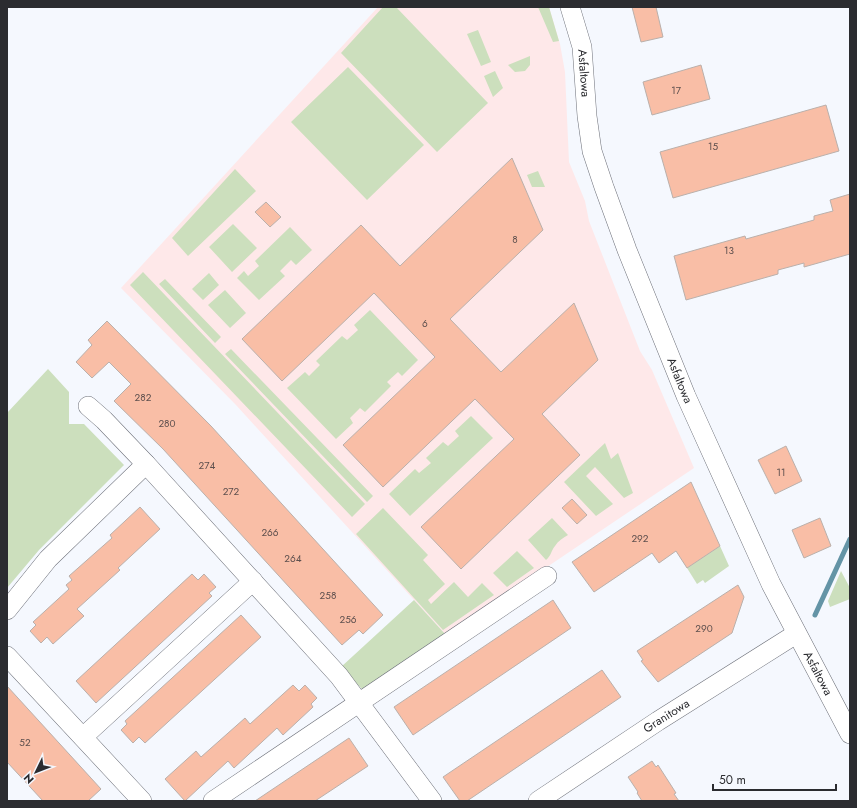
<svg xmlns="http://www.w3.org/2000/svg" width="857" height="808" font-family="Jost,sans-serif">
  <rect width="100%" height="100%" fill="#f5f8fe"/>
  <path fill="#fee8e9" d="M378,7H549L560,44L565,72L569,162L585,201L589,221L640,351L652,370L694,468L446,635L236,405L121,288Z"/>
  <path fill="#ccdfbd" d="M383,7H396L488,103L437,152L341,53Z
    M538,7H549L559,41L553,42Z
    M478,30L491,62L481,66L467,34Z
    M530,56V65L525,71L515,72L508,65Z
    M348,67L424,145L367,200L291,122Z
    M495,71L503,88L493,97L484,76Z
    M235,169L256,191L188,256L172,238Z
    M538,171L545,187H532L527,175Z
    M233,224L257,248L232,272L209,247Z
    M290,227L312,250L296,265L291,260L280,271L285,276L259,300L237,278L244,271L248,276L259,266L255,261Z
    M143,272L365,504L352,517L130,285Z
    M209,273L219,285L203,300L192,289Z
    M165,279L221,337L215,343L159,284Z
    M225,290L246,313L230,328L208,305Z
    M370,310L418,360L402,376L398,372L387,382L391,386L365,412L360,408L350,418L353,423L336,439L287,388L305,372L309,376L320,365L316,361L342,336L347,340L358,330L354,325Z
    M231,349L373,496L367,502L225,354Z
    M48,369L69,392V424H84L124,465L39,550L7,588V413Z
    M471,416L493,438L410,516L389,494L415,469L419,473L431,463L426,458L443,442L448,446L459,436L455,431Z
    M605,443L611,459L618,453L633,493L624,498L595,467L586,476L613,504L596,516L564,482Z
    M383,508L428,555L423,560L445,584L428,600L431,604L454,582L468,597L482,583L494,595L443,630L356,534Z
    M552,518L568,535C563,538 558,541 555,546C551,551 551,556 546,560L528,540Z
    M720,546L729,566L705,583L703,580L697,584L687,568Z
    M517,551L534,568L507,587L493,573Z
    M841,571L850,588V599L830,607L828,601Z
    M414,600L446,635L366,689H362L341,667Z"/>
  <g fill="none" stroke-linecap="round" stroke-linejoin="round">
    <path stroke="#6494a6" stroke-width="5" d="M815,615L850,539"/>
  </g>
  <path fill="#f9bea6" stroke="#bab0ab" d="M632,7H656L663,37L641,42Z
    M701,65L710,99L652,115L643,82Z
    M826,105L839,151L673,198L660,152Z
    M512,158L543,230L450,319L501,372L574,303L598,360L542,414L580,455L461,569L421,527L514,439L475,399L383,487L343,445L435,357L374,293L282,381L242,339L361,225L400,266Z
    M850,194V254L804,267V263L778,270V274L686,300L674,256L745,236L746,239L814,220V216L833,211L830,200Z
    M266,202L281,217L270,227L255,212Z
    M107,321L211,426L383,615L363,634L359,630L342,645L163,449L114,401L131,384L109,362L92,378L76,362L92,345L88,340Z
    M786,446L802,481L775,494L758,460Z
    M691,482L720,546L687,568L676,551L659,563L652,553L594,592L572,562Z
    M572,499L587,515L577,524L562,508Z
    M140,507L160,529L118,568L120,570L77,609L84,616L53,644L47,637L41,643L30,631L36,625L33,622L69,589L66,585L72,580L69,576L112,538L110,535Z
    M820,518L831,546L804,558L792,530Z
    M192,574L198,580L204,574L216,587L209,593L212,596L96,703L76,681Z
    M738,585L744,597L732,633L658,682L641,661L643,660L637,651Z
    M553,600L571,628L413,735L394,707Z
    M241,615L261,637L145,743L139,737L133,743L121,730L127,724L125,721Z
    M602,670L621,697L467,801H460L443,777Z
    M293,685L299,691L305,685L317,698L311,704L313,707L283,735L277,728L234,768L228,761L185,801L165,779L196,751L201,757L245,718L250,724Z
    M7,686L101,789L88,801H43L7,762Z
    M349,738L368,766L315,801H255Z
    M652,761L656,767L658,765L676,793L674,794L679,801H642L637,793L638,792L628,777Z"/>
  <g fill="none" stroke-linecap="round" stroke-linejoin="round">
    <defs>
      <g id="minor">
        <path id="s1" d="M570,7L582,47L587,116L592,151L604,187L627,250L686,396L771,584L850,734"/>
        <path d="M88,406L104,420L146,464L339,676L432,801"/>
        <path d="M7,610L48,559L146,464"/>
        <path d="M7,656L142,801"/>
        <path d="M83,737L253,581"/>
        <path d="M213,801L547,576"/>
        <path id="s2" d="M538,801L658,721L796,634"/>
      </g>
    </defs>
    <use href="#minor" stroke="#6e717a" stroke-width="20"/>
    <use href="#minor" stroke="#fff" stroke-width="19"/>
  </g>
  <g text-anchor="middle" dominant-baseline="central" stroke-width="3" stroke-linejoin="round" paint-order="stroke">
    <g font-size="10" fill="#5e504e">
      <text x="676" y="90">17</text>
      <text x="713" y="146">15</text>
      <text x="515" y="239">8</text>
      <text x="729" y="250">13</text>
      <text x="425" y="323">6</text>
      <text x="143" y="397">282</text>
      <text x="167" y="423">280</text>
      <text x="207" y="465">274</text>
      <text x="781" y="472">11</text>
      <text x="231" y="491">272</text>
      <text x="270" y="532">266</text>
      <text x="640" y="538">292</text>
      <text x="293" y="558">264</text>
      <text x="328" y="595">258</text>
      <text x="348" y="619">256</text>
      <text x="704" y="628">290</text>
      <text x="25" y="742">52</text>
    </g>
    <g font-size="12" fill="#2b2c30" stroke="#f5f8fe">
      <text stroke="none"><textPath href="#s1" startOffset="68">Asfaltowa</textPath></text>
      <text stroke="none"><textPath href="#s1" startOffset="392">Asfaltowa</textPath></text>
      <text stroke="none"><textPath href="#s1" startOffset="716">Asfaltowa</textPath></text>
      <text stroke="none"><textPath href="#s2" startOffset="154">Granitowa</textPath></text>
    </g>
  </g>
  <rect width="857" height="808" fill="none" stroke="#2b2c30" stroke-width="16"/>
  <g transform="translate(36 772) rotate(227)" stroke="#f5f8fe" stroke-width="3" paint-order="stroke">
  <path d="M0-3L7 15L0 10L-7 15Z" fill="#2b2c30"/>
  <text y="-6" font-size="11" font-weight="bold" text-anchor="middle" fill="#2b2c30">N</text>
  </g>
  <path d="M713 784v6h123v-6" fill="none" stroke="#2b2c30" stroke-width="2"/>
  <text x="719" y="784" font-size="12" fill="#2b2c30" stroke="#f5f8fe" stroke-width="3" paint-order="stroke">50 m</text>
</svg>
